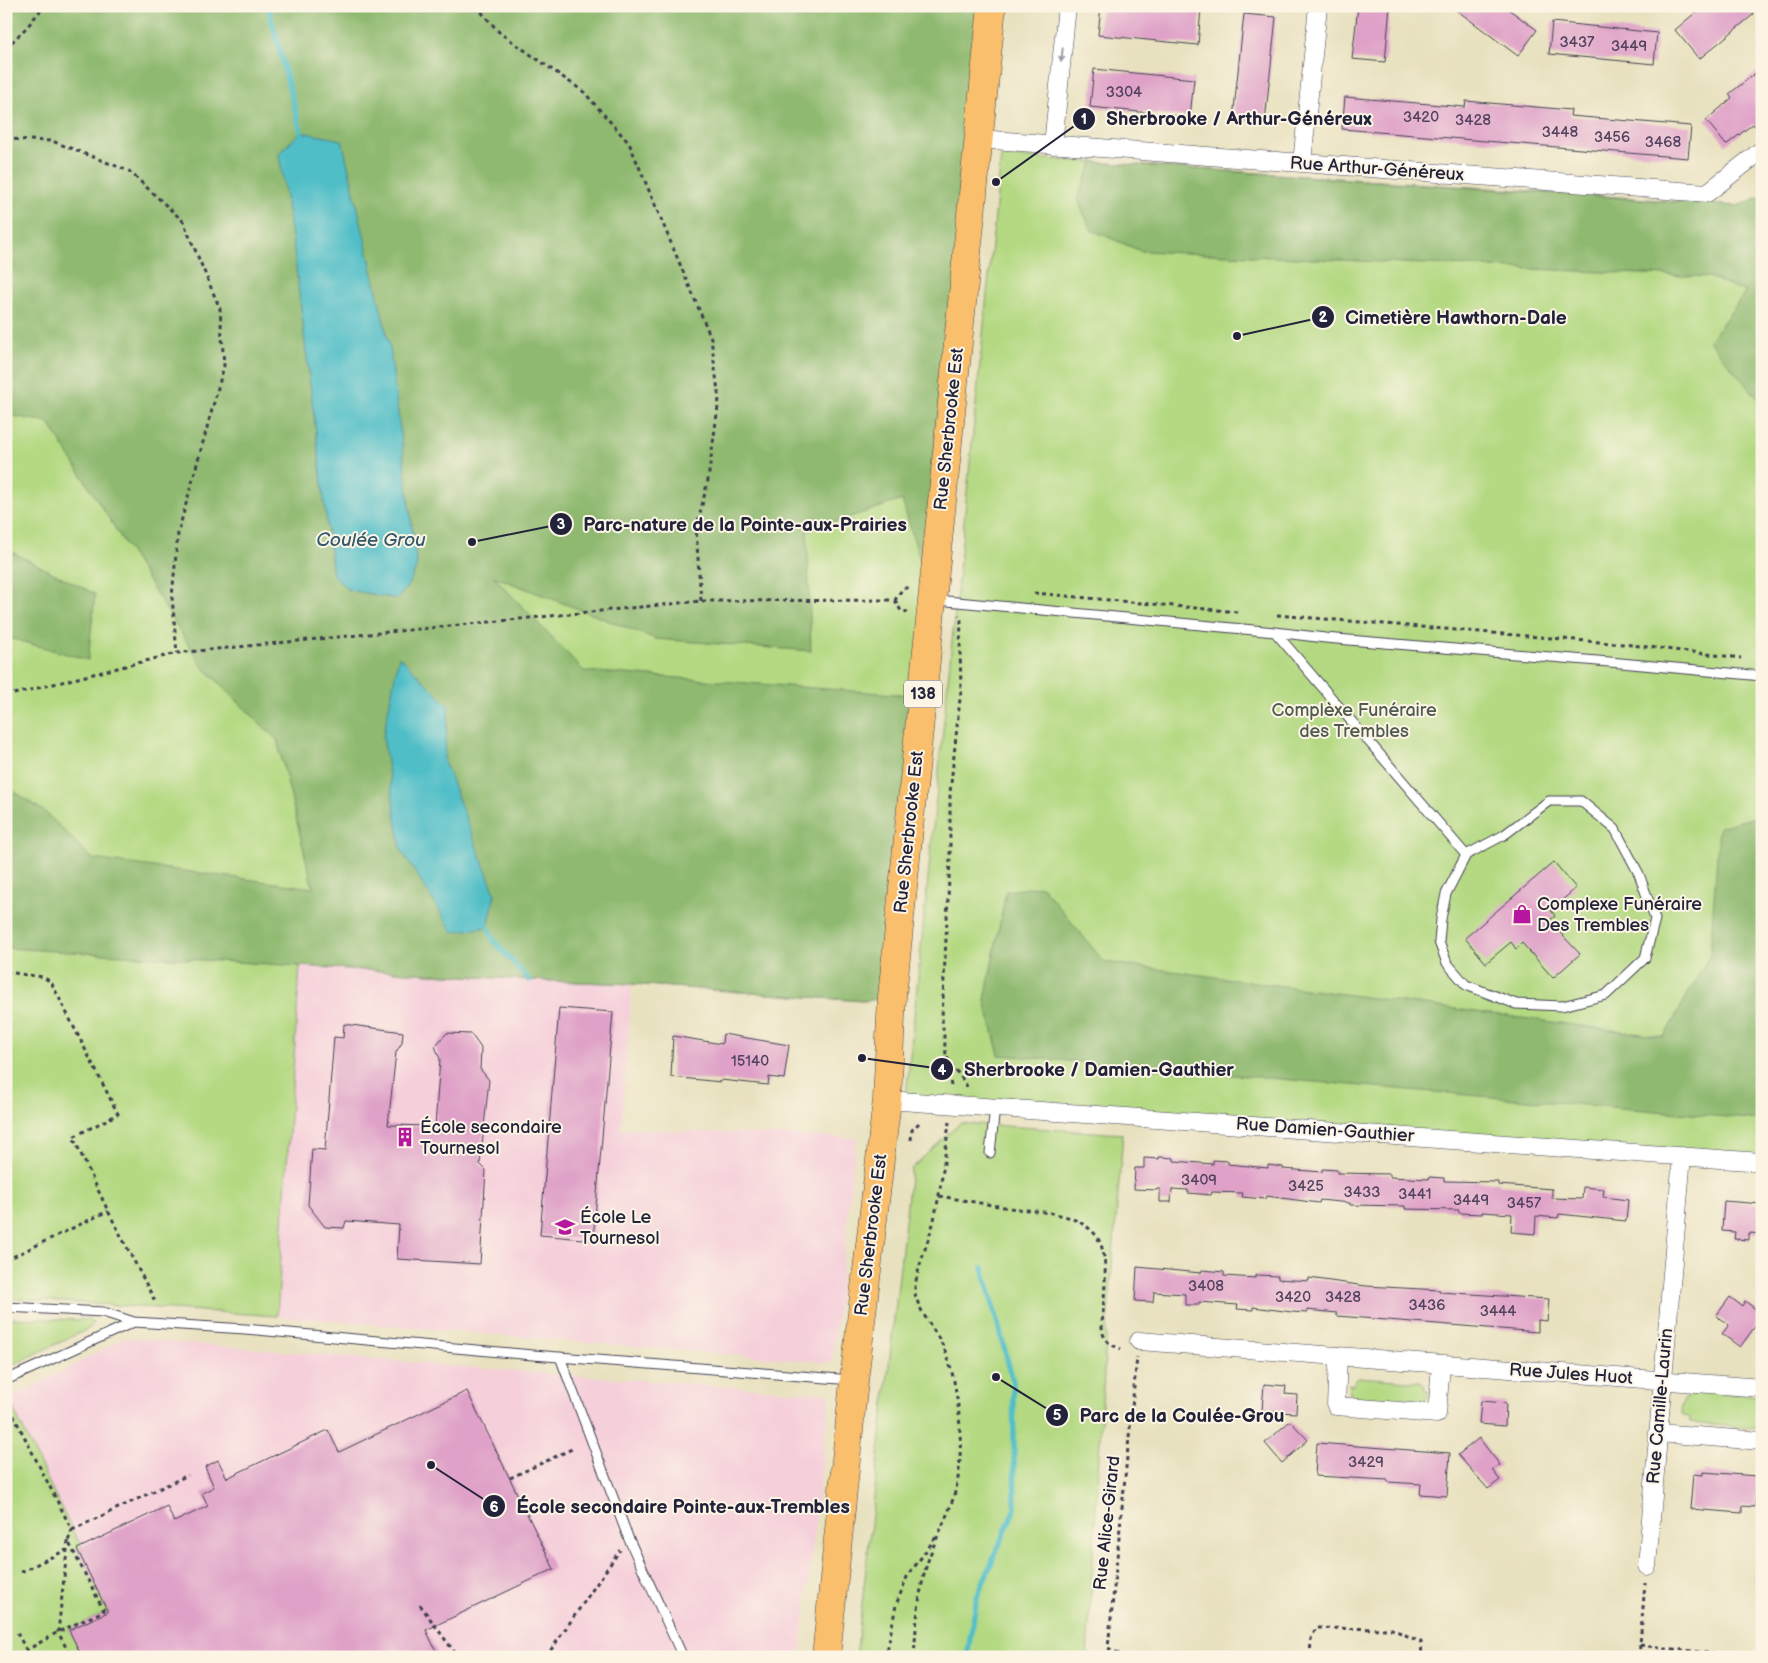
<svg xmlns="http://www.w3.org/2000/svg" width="1768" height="1663" font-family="'Balsamiq Sans',sans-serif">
  <rect width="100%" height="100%" fill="#fcf5e5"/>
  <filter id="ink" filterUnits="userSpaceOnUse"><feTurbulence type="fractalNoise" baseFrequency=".02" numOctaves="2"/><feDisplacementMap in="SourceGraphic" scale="10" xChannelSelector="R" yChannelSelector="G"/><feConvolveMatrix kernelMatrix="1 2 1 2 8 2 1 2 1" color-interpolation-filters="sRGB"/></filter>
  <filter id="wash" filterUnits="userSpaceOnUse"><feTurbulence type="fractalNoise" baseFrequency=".0096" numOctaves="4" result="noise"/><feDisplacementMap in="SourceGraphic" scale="20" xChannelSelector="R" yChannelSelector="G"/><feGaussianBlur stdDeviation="1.12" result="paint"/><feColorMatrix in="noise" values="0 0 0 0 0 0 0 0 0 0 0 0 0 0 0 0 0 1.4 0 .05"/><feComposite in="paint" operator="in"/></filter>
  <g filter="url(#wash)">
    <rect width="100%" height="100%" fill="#e8e1bf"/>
    <path fill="#f5cfda" d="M300,966L632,984L621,1129L856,1138L832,1363L277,1316Z
      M124,1338L514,1371L830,1394L800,1657H83L69,1630L117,1607L72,1530L9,1400Z"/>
    <path fill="#b4d982" stroke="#6b7e5e" d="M6,6H992L892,997L863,1001L632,984L529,980L300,966L277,1316L6,1298Z
      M1001,156L1595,195L1762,208V1161L906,1096Z
      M960,1123L1123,1134L1106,1339L1087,1657H856L911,1169Z
      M6,1318L89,1320L92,1321L93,1324L90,1328L6,1368Z
      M1359,1377L1420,1382L1424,1385L1425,1390L1430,1391L1426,1400L1417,1404L1357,1399L1350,1393L1348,1385H1353L1356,1379Z
      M1691,1391L1762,1396V1429L1690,1423V1418L1682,1414L1681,1406L1685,1397L1691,1395Z
      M9,1400L72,1530L117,1607L69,1630L83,1657H6V1401Z"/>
    <path fill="#8fb970" stroke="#586e56" d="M6,6H992L932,600L902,500L807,531L811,651L656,639L493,576L584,671L922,696L892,997L863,1001L632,984L529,980L6,948V786L45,812L93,859L313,888L277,740L202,666L48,422L6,415Z
      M1093,162L1737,206L1762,196V408L1760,401L1709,341L1746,292L1709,277L1141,251L1091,230L1077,198Z
      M6,549L95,594L88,660L6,637Z
      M1762,815V1120L999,1055L985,1000L1006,891L1042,886L1104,962L1664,1037L1710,955L1719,827Z"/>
    <path fill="#50bec7" stroke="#397081" d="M301,132L342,140L390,348L417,566L407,587L397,599L349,590L333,575L293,243L279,153Z
      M399,656L449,706L444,761L495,894L488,927L453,932L401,850L383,737Z"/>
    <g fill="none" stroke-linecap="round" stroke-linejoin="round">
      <path stroke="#50bec7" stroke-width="5.5" d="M268,6L301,132
        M488,927L494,941L529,980
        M967,1657L977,1597L1015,1508L1013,1381L983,1268"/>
    </g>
    <g id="blocks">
      <path fill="#dfa1c8" d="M1101,6H1185L1201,8L1198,45L1098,35Z
        M1358,6H1390L1385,62L1352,59Z
        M1451,6H1504L1537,30L1518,56Z
        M1703,6H1747L1754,14L1699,59L1675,30Z
        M1244,14L1276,17L1265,122L1233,119Z
        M1552,22L1657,33L1654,64L1549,54Z
        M1762,68V134L1753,124L1726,145L1706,120L1732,98L1729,94Z
        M1094,69L1194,79L1190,117L1090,107Z
        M1345,97L1465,107L1466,101L1571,110L1570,116L1691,126L1688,158L1342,129Z
        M1554,862L1576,888L1551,910L1555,916L1549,921L1580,954L1553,978L1522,943L1516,949L1511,942L1486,963L1465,938Z
        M559,1008L613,1012L593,1240L540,1235Z
        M344,1024L403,1032L402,1043L396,1052L388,1125L435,1126L440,1059L435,1046L447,1033L471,1034L481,1048L480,1069L489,1080L480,1164L486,1170L480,1264L397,1259L399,1225L346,1221L344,1228L325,1227L308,1205L312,1149L325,1150L334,1037L343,1038Z
        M723,1034L789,1045L784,1079L769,1077L768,1085L721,1080V1082L671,1077L673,1036L722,1044Z
        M1159,1157L1174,1158V1161L1213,1164V1160L1228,1161V1164L1268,1168V1165L1283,1167V1169L1322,1172V1169L1337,1170V1173L1390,1174V1177L1429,1179V1177L1444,1178V1181L1498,1182V1185L1552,1189V1198L1582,1199L1583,1187L1604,1189L1603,1197L1628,1200L1626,1221L1559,1214L1558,1218L1536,1216L1535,1234L1511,1232L1512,1214L1482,1212V1214L1459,1213V1210L1405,1209V1206L1350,1205V1203L1320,1200L1319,1203L1266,1196L1265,1199L1242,1197L1243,1193L1212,1192L1211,1195L1188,1193V1190L1172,1189L1171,1202H1160V1189H1157V1190L1134,1189L1135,1168H1144V1158L1159,1159Z
        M1724,1201L1762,1204V1234L1749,1233V1240L1734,1239L1735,1232L1722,1231Z
        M1137,1267L1201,1273L1202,1270L1224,1272V1276L1256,1278V1275L1278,1276V1279L1309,1281V1278L1366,1286L1440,1290L1439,1292L1549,1299L1547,1321L1538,1320V1332L1337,1316V1313L1307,1310V1313L1292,1312L1253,1307V1310L1237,1309L1238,1305L1199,1302V1305H1185V1294L1154,1292L1153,1302L1135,1301Z
        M1730,1297L1742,1306L1745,1301L1762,1314V1317L1740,1347L1722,1334L1729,1325L1716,1316Z
        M1264,1384L1286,1386L1285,1394L1297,1395L1296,1413L1262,1411Z
        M467,1391L554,1569L426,1630L439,1657H82L69,1630L108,1612L77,1549L167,1506L174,1522L208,1506L202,1493L214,1487L205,1467L218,1460L227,1478L328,1430L339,1452Z
        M1481,1401L1506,1403L1505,1426L1479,1424Z
        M1290,1421L1308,1440L1282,1463L1265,1443Z
        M1479,1438L1500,1465L1492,1470L1500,1480L1488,1489L1458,1455Z
        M1317,1443L1450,1453L1447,1496L1420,1494L1421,1484L1388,1482V1480L1315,1476Z
        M1703,1472L1757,1476L1755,1507L1742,1506V1513L1690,1509L1693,1474L1703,1475Z"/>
    </g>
  </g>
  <g filter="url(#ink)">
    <use href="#blocks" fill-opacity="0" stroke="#403f4f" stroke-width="1"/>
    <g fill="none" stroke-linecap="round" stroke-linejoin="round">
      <defs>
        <path id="service" d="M936,600L1275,632L1325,638L1621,663L1762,676
          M1275,632L1466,855L1504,835L1549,801H1581L1615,829L1639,874L1655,919L1645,958L1606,995L1562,1006L1516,1004L1466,985L1447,963L1439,942L1441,919L1446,894L1466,855
          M990,1153L995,1107
          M6,1307L103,1312L134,1322L245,1329L533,1355L852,1380
          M560,1357L628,1537L683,1657
          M6,1380L134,1322"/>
        <path id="minor" d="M979,139L1707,193L1762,150
          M1053,145L1067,6
          M1302,163L1318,6
          M887,1100L1762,1162
          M1139,1341L1762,1388
          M1338,1356L1336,1406L1437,1414L1441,1364
          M1658,1433L1762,1441
          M1647,1566L1682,1156"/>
        <path id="primary" d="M826,1657L854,1381L887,1100L892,997L992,6"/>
      </defs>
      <use href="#service" stroke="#403f4f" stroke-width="11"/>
      <use href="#minor" stroke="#403f4f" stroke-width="19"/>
      <use href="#primary" stroke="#403f4f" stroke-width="29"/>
      <path stroke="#403f4f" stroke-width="3" stroke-dasharray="4 4" stroke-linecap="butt" d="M476,6L500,33L584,92L629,143L711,338L719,399L708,480L696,530L701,601
        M6,48L27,27L44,6
        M6,139L52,141L129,171L183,221L220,309L224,366L178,533L172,597L177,653
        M1034,593L1238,612
        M895,600L901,611L908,612
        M1277,615L1623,644L1741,658
        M6,696L177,653L701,601L895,600L903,588H911
        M6,972L43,977L51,982L118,1114L73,1137L108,1211L156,1303
        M947,1057C953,1069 963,1077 968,1089
        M951,1086L947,1064L942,1018L950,859V793L961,689L960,649L961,620L959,615
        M911,1140L912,1130L921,1121
        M939,1196C962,1200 986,1204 1010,1208C1037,1212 1072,1211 1093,1232C1111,1250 1104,1290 1103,1313C1102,1320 1101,1330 1104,1336C1107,1344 1114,1346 1121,1349
        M6,1260L108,1211
        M6,1401L72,1530L68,1541L104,1611L58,1632L15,1657
        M510,1478L574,1448
        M72,1530L188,1475
        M68,1541L58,1632L71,1657
        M21,1572L66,1550
        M420,1605L458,1657
        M17,1633L27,1651
        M1640,1645L1743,1657
        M546,1657L620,1550
        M886,1657L896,1605L907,1577L936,1537
        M914,1657C916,1627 918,1596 926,1567C936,1533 956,1506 959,1470C963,1434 958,1377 942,1344C934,1329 918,1310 915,1293C913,1280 929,1239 933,1224C941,1190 945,1156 949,1122
        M1126,1657L1108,1648L1137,1357
        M1310,1657L1311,1639L1316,1628L1392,1629L1421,1642L1422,1657
        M1639,1657L1645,1583"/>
      <use href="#service" stroke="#fff" stroke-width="9"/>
      <use href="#minor" stroke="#fff" stroke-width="18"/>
      <use href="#primary" stroke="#f9bf6d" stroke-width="28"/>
    </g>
    <defs><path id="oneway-solid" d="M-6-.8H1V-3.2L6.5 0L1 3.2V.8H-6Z" transform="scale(1.25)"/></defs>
    <use fill="#9c9ca7" href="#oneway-solid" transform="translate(1062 55) rotate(96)"/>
  </g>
  <defs>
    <symbol id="shop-bare" viewBox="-9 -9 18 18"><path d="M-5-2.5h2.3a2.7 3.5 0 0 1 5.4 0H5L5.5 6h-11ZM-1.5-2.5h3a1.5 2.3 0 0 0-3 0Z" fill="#b5179e" stroke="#fcf5e5" stroke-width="2.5" paint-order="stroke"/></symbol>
    <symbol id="building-bare" viewBox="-9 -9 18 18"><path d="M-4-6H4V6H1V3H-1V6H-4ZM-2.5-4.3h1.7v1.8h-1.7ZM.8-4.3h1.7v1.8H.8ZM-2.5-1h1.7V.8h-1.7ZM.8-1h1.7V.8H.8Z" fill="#b5179e" stroke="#fcf5e5" stroke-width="2.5" paint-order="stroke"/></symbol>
    <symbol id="school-bare" viewBox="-9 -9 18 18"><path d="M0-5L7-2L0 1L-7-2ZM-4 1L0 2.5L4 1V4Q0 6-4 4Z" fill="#b5179e" stroke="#fcf5e5" stroke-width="2.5" paint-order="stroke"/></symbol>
  </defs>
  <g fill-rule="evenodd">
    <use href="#shop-bare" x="1508" y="900" width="28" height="28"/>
    <use href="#building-bare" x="391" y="1123" width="28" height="28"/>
    <use href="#school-bare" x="551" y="1213" width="28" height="28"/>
  </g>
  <g text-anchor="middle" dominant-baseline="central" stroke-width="4" stroke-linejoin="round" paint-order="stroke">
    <g font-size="15" fill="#51425e">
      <text x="1577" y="42">3437</text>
      <text x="1629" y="46">3449</text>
      <text x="1124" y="92">3304</text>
      <text x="1421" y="117">3420</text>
      <text x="1473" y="120">3428</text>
      <text x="1560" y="132">3448</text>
      <text x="1612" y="137">3456</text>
      <text x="1663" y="142">3468</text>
      <text x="750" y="1061">15140</text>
      <text x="1199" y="1180">3409</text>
      <text x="1306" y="1186">3425</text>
      <text x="1362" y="1192">3433</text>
      <text x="1415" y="1194">3441</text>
      <text x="1471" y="1200">3449</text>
      <text x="1524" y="1203">3457</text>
      <text x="1206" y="1286">3408</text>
      <text x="1293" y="1297">3420</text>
      <text x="1343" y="1297">3428</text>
      <text x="1427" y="1305">3436</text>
      <text x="1498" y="1311">3444</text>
      <text x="1366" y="1462">3429</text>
    </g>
    <rect fill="#fcf5e5" stroke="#63616e" stroke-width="1" x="904" y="680.5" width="38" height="27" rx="4"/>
    <g font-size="16" font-weight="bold" fill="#22223b">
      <text x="923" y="694">138</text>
    </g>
    <g font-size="18" fill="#22223b" stroke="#fcf5e5">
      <text transform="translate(1377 169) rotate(4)">Rue Arthur-Généreux</text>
      <text transform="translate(949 429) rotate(-84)">Rue Sherbrooke Est</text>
      <text transform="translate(909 832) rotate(-84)">Rue Sherbrooke Est</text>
      <text transform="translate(1325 1130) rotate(4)">Rue Damien-Gauthier</text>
      <text transform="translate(871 1235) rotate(-83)">Rue Sherbrooke Est</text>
      <text transform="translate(1571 1374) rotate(4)">Rue Jules Huot</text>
      <text transform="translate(1660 1406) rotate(-85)">Rue Camille-Laurin</text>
      <text transform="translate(1107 1523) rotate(-84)">Rue Alice-Girard</text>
    </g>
    <g font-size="18" fill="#4e5950" stroke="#fcf5e5">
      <text x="1354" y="710">Complèxe Funéraire<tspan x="1354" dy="21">des Trembles</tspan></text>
    </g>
    <g font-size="18" fill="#22223b" stroke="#fcf5e5" text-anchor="start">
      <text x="1537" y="904">Complexe Funéraire<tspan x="1537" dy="21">Des Trembles</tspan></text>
      <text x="420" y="1127">École secondaire<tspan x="420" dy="21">Tournesol</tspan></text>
      <text x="580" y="1217">École Le<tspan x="580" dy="21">Tournesol</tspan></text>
    </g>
    <g font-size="19" font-style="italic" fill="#32596c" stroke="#fcf5e5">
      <text x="371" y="540">Coulée Grou</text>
    </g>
  </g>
  <path fill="none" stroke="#22223b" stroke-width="2" d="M996 182L1084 119M1237 336L1323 317M472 542L561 524M862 1058L942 1069M996 1377L1057 1415M431 1465L494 1506"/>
  <g fill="#22223b" stroke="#fcf5e5" stroke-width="2">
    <circle cx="996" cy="182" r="5"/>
    <circle cx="1237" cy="336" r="5"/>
    <circle cx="472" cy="542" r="5"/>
    <circle cx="862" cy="1058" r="5"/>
    <circle cx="996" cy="1377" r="5"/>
    <circle cx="431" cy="1465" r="5"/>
    <circle cx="1084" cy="119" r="12"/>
    <circle cx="1323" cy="317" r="12"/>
    <circle cx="561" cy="524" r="12"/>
    <circle cx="942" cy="1069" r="12"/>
    <circle cx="1057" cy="1415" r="12"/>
    <circle cx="494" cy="1506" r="12"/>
  </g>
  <g font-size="15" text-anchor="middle" font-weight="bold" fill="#fff">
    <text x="1084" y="124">1</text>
    <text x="1323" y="322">2</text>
    <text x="561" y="529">3</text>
    <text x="942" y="1075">4</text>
    <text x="1057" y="1420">5</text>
    <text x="494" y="1512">6</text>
  </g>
  <g font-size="19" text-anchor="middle" font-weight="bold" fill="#22223b" stroke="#fcf5e5" stroke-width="4" stroke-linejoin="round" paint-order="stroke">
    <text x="1239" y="125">Sherbrooke / Arthur-Généreux</text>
    <text x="1456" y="324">Cimetière Hawthorn-Dale</text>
    <text x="745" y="531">Parc-nature de la Pointe-aux-Prairies</text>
    <text x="1099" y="1076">Sherbrooke / Damien-Gauthier</text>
    <text x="1182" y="1422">Parc de la Coulée-Grou</text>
    <text x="683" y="1513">École secondaire Pointe-aux-Trembles</text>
  </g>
  <rect width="1768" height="1663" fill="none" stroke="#fcf5e5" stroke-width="25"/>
</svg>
